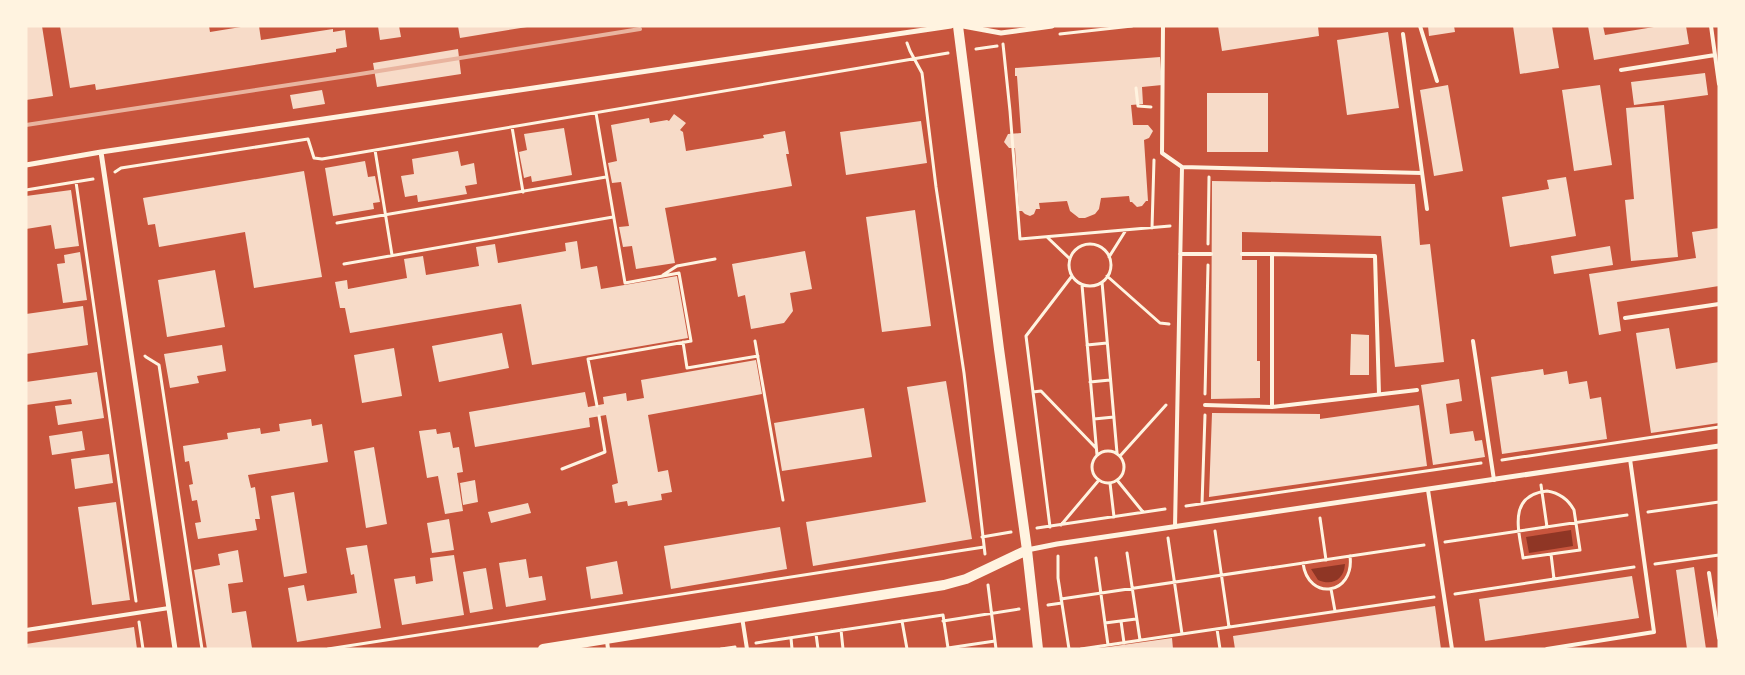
<svg xmlns="http://www.w3.org/2000/svg" width="1745" height="675" font-family="'DejaVu Sans',sans-serif">
  <rect width="100%" height="100%" fill="#c8553d"/>
  <path fill="#8f3625" d="M1571,530L1573,546L1529,553L1526,537Z
    M1345,564C1344,580 1332,586 1318,580L1311,569Z"/>
  <path fill="#f7dbc8" d="M26,26H42L53,96L26,100Z
    M60,26H209L210,32L247,26H259L261,40L333,29V32L345,30L347,47L336,49V52L96,90L95,84L70,88Z
    M378,26H399L401,37L380,40Z
    M458,26H527V27L460,38Z
    M1218,26H1318L1319,36L1222,51Z
    M1428,26H1454L1455,32L1429,36Z
    M1513,26H1552L1559,68L1520,74Z
    M1588,26H1603L1605,35L1660,26H1686L1689,44L1594,60Z
    M1388,32L1399,108L1347,115L1337,40Z
    M458,49L461,74L377,87L373,63Z
    M1160,57L1162,85L1142,87L1143,104L1131,105L1133,125H1148L1153,131L1149,138L1144,140L1148,201H1146L1142,206L1137,207L1132,202H1130L1129,196L1101,198L1099,209L1095,214L1085,218H1079L1070,211L1067,201L1039,203L1040,209H1036L1034,214L1030,216L1025,214L1022,211H1019L1015,148H1009L1004,142L1008,134L1021,133L1017,76H1015V68Z
    M1705,73L1708,95L1634,105L1631,82Z
    M1448,85L1463,171L1434,176L1420,90Z
    M1600,85L1612,165L1574,171L1562,90Z
    M322,90L325,104L293,109L290,95Z
    M1207,93H1268V152H1207Z
    M1664,105L1678,257L1631,261L1625,200L1634,199L1626,108Z
    M674,114L686,123L680,130L683,132L686,151L764,138L763,135L785,131L789,154H786L792,186L665,208L675,263L636,269L632,246L623,247L619,227L629,226L621,182L612,183L608,163L617,161L611,125L649,118L650,123L667,120L669,121Z
    M921,121L927,163L846,175L840,132Z
    M564,128L572,175L532,182L531,176L524,178L519,152L527,150L524,134Z
    M458,151L461,166L474,163L477,184L465,186L467,194L418,202L417,195L405,197L401,176L414,174L412,159Z
    M365,161L368,177L375,176L380,202L373,203L374,209L333,216L325,168Z
    M304,171L322,277L254,288L245,232L159,247L155,224L148,225L143,198Z
    M1566,177L1576,236L1510,247L1502,197L1549,189L1547,180Z
    M1212,181L1415,184L1420,245L1430,244L1444,362L1395,367L1381,236L1242,232V260H1257V361H1260V398L1211,399Z
    M71,190L79,246L55,249L51,225L26,229V196Z
    M915,210L931,326L882,332L866,217Z
    M1719,228V286L1617,302L1621,331L1599,335L1589,274L1696,258L1692,232Z
    M577,241L581,269L597,266L601,289L677,276L688,338L532,365L521,304L350,333L345,308H340L335,282L347,280L348,289L407,278L404,259L423,256L426,275L479,266L476,247L495,244L498,263L566,251L565,243Z
    M1610,246L1613,265L1554,274L1551,256Z
    M805,251L812,289L790,293L793,311L784,323L751,329L745,295L738,297L732,264Z
    M80,252L87,300L63,303L57,264L65,263L64,255Z
    M215,270L225,327L167,337L158,280Z
    M83,306L88,345L26,354V314Z
    M1669,328L1676,369L1719,362V423L1651,433L1636,333Z
    M502,333L509,368L439,382L432,346Z
    M1351,334L1369,335V375H1350Z
    M222,345L226,371L197,376L199,383L170,388L164,354Z
    M394,348L402,396L362,403L354,355Z
    M756,360L762,394L648,415L658,472L668,470L672,492L661,494L662,500L628,506L627,501L615,503L612,485L618,483L606,415L589,418L590,427L475,447L469,412L585,392L588,407L604,404L603,397L626,393L627,401L644,398L641,380Z
    M1543,369L1544,375L1567,371L1569,384L1587,381L1590,399L1601,397L1607,439L1502,454L1491,377Z
    M97,372L104,418L58,425L55,406L72,404L71,399L26,405V382Z
    M1459,379L1462,401L1446,404L1450,434L1473,431L1475,441L1482,440L1485,457L1433,465L1421,385Z
    M946,381L972,539L813,566L806,522L926,502L907,387Z
    M1419,405L1427,466L1209,497L1212,413L1320,414V419Z
    M864,408L872,457L782,471L774,423Z
    M311,419L312,426L322,424L328,462L248,475L251,488L255,487L260,519H255L257,530L198,539L195,523L201,522L197,500L192,501L189,485L193,484L189,461L185,462L183,446L228,439L227,433L260,428L261,434L280,431L279,424Z
    M436,429L437,434L450,432L453,448L459,447L463,472L457,473L463,511L445,514L438,476L427,478L419,431Z
    M82,431L85,450L52,455L49,436Z
    M374,447L387,524L366,528L354,451Z
    M109,454L113,483L75,489L71,459Z
    M475,480L478,502L463,505L460,483Z
    M294,492L307,573L284,577L271,496Z
    M116,502L130,600L92,605L78,507Z
    M528,503L531,513L491,523L488,512Z
    M449,519L454,550L432,553L427,523Z
    M780,527L787,569L671,589L664,546Z
    M367,545L381,628L297,642L288,588L304,585L307,601L357,593L354,574L351,575L346,548Z
    M238,550L243,582L228,584L232,613L246,611L252,648L207,649L194,570L220,565L218,554Z
    M454,555L464,615L402,625L394,579L415,576L416,584L433,581L430,558Z
    M526,559L529,578L542,576L546,600L506,607L499,563Z
    M617,561L623,594L591,599L586,567Z
    M1694,567L1706,649H1687L1676,570Z
    M486,568L493,609L470,613L463,572Z
    M1632,576L1639,618L1485,641L1479,599Z
    M1435,606L1441,649H1235L1233,636Z
    M134,627L137,649H26V644Z
    M1172,638L1173,649H1101V648Z"/>
  <g fill="none" stroke-linecap="round" stroke-linejoin="round">
    <path stroke="#fff3e0" stroke-width="3" d="M1060,34L1132,26
      M907,43L910,51L922,73L936,187L964,373L985,554
      M1003,44L1010,111L1020,239L1170,226
      M976,49L997,46
      M1136,88L1138,106L1151,107
      M596,113L625,283L679,273L691,341L588,359L597,406
      M512,127L523,192
      M375,150L392,255
      M115,172L121,168L308,139L314,158L322,159L948,53
      M76,182L136,601
      M26,190L93,179
      M337,223L606,177
      M1152,228L1154,160
      M1047,237L1070,259
      M1208,244L1209,177
      M1069 265a21 21 0 1 1 42 0a21 21 0 1 1-42 0Z
      M1109,257L1126,230
      M344,264L613,217
      M663,275L677,266L715,259
      M1072,276L1026,336L1033,392L1041,391L1096,448
      M1107,276L1160,323L1169,324
      M1102,282L1117,453
      M1082,285L1097,455
      M755,341L783,500
      M683,342L687,368L758,356
      M1087,345L1107,343
      M145,356L146,357L159,365L202,649
      M1090,382L1110,380
      M1033,392L1050,527
      M1205,394L1208,265
      M1094,419L1114,417
      M1092 467a16 16 0 1 1 32 0a16 16 0 1 1-32 0Z
      M1120,456L1166,405
      M1502,460L1719,427
      M562,469L605,452L599,416
      M1117,480L1143,512
      M1110,483L1114,517
      M1541,485L1547,527
      M1547,491C1560,493 1568,499 1574,510L1580,550L1523,558C1519,531 1507,495 1547,491Z
      M1202,504L1205,415
      M1186,506L1481,463
      M1648,512L1719,502
      M1320,518L1326,560
      M1061,525L1099,480
      M1037,528L1165,509
      M1215,531L1229,627
      M982,537L1011,532
      M1168,538L1182,634L1434,597
      M1445,542L1627,515
      M1127,553L1140,640
      M1551,554L1554,579
      M1058,556V578L1069,649
      M1096,558L1108,645
      M1303,563C1308,602 1355,595 1350,556
      M1655,564L1719,555
      M988,585L996,649
      M1331,589L1335,611
      M1455,594L1634,567
      M1061,599L1424,545
      M1048,605L1062,603
      M902,621L907,649
      M943,621L1019,609
      M1121,621L1124,643
      M139,622L143,649
      M1105,623L1136,619
      M1217,629L1220,649
      M841,630L843,649
      M816,634L818,649
      M791,638L792,649
      M756,643L943,615L948,648L946,649
      M948,648L995,641
      M328,649L984,547
      M721,649L735,647
      M1081,649L1182,634"/>
    <path stroke="#fff3e0" stroke-width="4" d="M1163,26L1162,153L1182,167L1422,173
      M1420,26L1437,81
      M1711,26L1719,84
      M1403,34L1427,209
      M1621,70L1715,55
      M1180,254H1211
      M1242,254H1272
      M1625,318L1719,304
      M1473,341L1494,480
      M1205,405L1272,407L1417,390
      M1272,407V254L1375,256L1379,394
      M1428,490L1452,649
      M1175,527L1182,167
      M1709,573L1719,638
      M742,617L747,649
      M26,630L169,608
      M607,641L608,649
      M1547,649L1654,632L1630,459"/>
    <path stroke="#fff3e0" stroke-width="5" d="M963,26L1001,33L1052,26
      M101,152L175,649
      M26,165L101,152L951,26
      M1027,550L1057,544L1719,446"/>
    <path stroke="#fff3e0" stroke-width="10" d="M958,26L999,349L1027,550L1038,649
      M543,649L944,585L966,579L1027,550"/>
    <path stroke="#e9b49f" stroke-width="4" d="M26,125L354,75L640,29"/>
  </g>
  <rect width="1745" height="675" fill="none" stroke="#fff3e0" stroke-width="55"/>
</svg>
